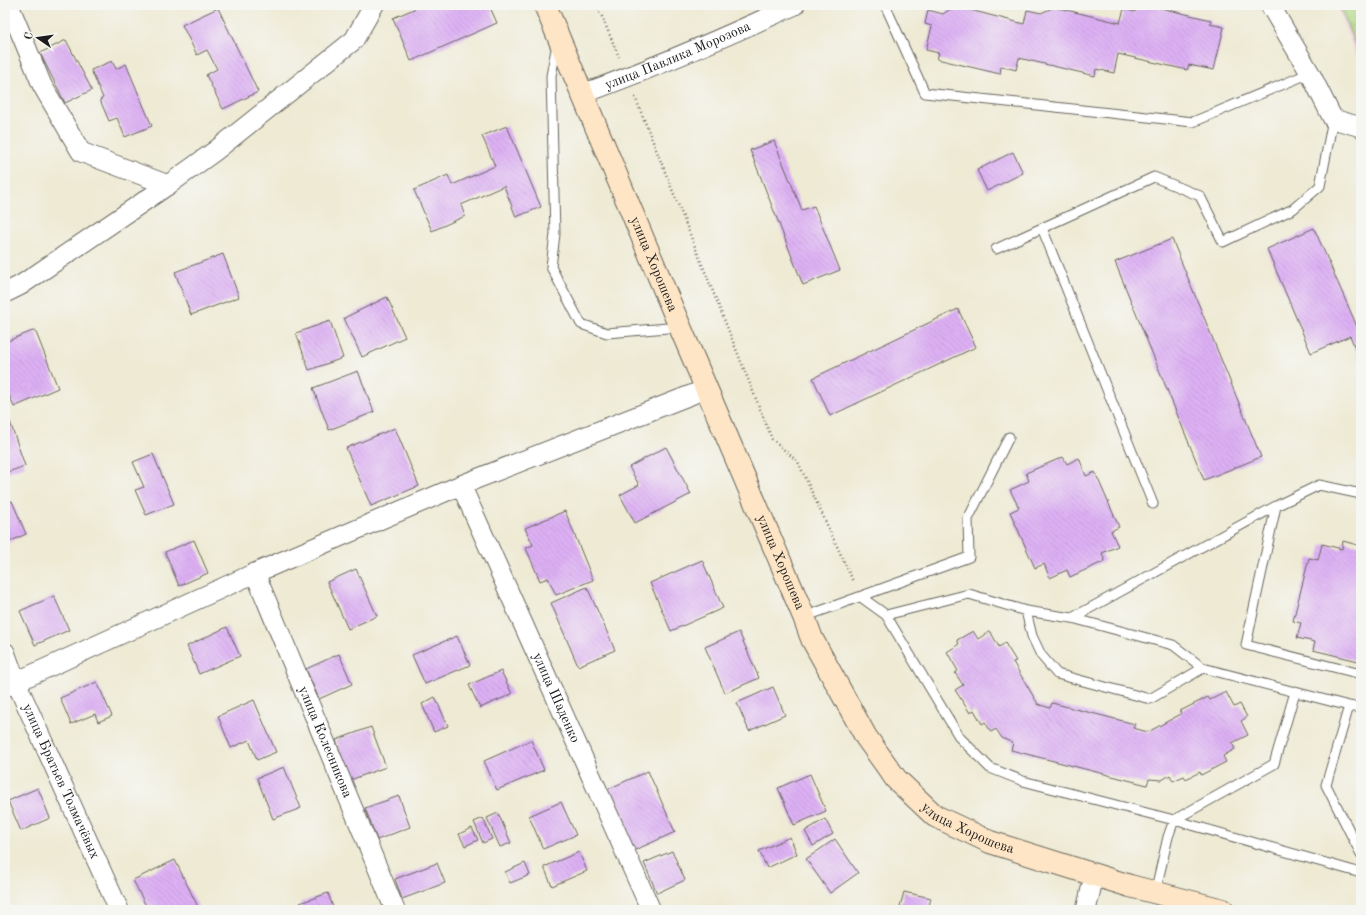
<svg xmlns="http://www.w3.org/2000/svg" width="1366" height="915" font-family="'Old Standard TT',serif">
  <defs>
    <pattern id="grass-tufts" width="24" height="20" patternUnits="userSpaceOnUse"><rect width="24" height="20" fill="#add681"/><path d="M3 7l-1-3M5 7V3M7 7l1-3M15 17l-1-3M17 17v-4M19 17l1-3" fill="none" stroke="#94b76f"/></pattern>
    <pattern id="building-back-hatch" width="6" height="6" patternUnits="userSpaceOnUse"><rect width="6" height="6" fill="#ddb0f4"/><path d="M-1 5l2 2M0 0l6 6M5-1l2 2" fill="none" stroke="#bd97d1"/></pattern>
  </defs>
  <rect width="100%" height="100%" fill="#f6f6f2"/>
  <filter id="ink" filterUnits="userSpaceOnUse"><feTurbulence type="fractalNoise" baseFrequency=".025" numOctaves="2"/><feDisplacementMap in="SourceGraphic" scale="8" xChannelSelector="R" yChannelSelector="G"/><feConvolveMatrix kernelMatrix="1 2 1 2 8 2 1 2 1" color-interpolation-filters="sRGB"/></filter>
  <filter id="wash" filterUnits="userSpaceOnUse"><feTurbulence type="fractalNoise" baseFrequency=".012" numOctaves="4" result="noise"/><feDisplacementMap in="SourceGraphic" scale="16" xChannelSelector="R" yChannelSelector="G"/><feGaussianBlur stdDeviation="0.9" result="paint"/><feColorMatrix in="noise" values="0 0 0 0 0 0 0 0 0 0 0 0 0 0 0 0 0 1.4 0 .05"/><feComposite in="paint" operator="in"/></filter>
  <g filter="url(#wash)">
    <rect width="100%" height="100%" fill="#eeead4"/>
    <path fill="#f3cfdf" d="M1336,5H1361V68Z"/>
    <path fill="url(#grass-tufts)" stroke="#64794e" d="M1339,5H1361V60Z"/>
    <g id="blocks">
      <path fill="url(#building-back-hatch)" d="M423,5H489L497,23L411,61L393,18Z
        M1140,5H1148L1211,20L1210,24L1224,27L1214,70L1189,65L1187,70L1118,54L1114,73L1096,69L1095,76L1019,58L1016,70L1001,66L1000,74L937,59L939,53L926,50L932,26L925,24L928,10L943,14L955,6L1024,24L1027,10L1041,13L1054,7L1120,23L1124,9L1135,12Z
        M218,8L258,92L223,109L206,75L217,69L207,50L197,55L182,25Z
        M66,40L92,90L65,103L40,53Z
        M112,61L116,69L126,64L152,126L125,137L117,118L109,121L100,100L103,98L91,70Z
        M507,126L541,207L516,217L504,186L461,205L465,216L432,231L414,190L448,175L452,185L495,166L482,136Z
        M774,141L802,210L814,206L840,270L803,285L750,150Z
        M1013,152L1023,173L987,191L977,170Z
        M1314,228L1359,331L1361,330V362L1350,336L1311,353L1267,249Z
        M1172,239L1261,457L1204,480L1115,262Z
        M223,254L239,297L191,315L175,272Z
        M387,297L405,337L362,357L344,318Z
        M958,309L976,347L830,416L813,378Z
        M330,321L343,358L309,370L296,333Z
        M35,330L58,388L14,407L5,385V342Z
        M358,371L374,412L329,430L313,388Z
        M8,416L25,466L5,473V417Z
        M395,428L419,486L371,506L346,448Z
        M666,447L691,494L635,523L620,495L639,485L629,467Z
        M153,454L174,504L146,515L135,490L144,487L133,462Z
        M1063,457L1067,464L1079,458L1086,476L1095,472L1119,527L1111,531L1118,546L1102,553L1105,561L1070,577L1067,570L1050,578L1044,564L1035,568L1010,512L1019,508L1010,490L1029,481L1026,473Z
        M12,501L26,534L5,544V504Z
        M565,511L593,580L556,595L548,578L540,581L526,548L533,545L525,528Z
        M194,540L208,573L179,586L165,552Z
        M1343,541L1361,546V654H1360L1358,661L1313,650L1315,642L1297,638L1301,623L1293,621L1309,558L1318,560L1322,544L1342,549Z
        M702,560L723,608L671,631L650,583Z
        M356,569L377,616L348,629L327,582Z
        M587,587L615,650L578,666L551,603Z
        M54,596L69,630L35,645L20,611Z
        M227,627L240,656L199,674L187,646Z
        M973,631L978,639L990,631L999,647L1005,643L1016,661L1013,662L1038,704H1037L1050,708L1052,703L1135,724L1133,728L1148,732L1181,714L1180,711L1208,697L1210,700L1226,692L1234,707L1240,704L1247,717L1241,721L1248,735L1232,743L1235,749L1223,756L1226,762L1201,775L1200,772L1186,779L1184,776L1173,781L1170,775L1162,780L1149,779L1147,785L1011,750L1013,743L1002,738L996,729L991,732L985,722L982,724L974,710L970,713L955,690L963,685L955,673L958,671L947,652L959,644L957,640Z
        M739,632L759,678L725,693L705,647Z
        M457,636L470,665L425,684L412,655Z
        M339,654L352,684L319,699L306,669Z
        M501,671L512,694L480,708L469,685Z
        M97,682L112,716L98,722L95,714L71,724L60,698Z
        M773,687L785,715L749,731L737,703Z
        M435,697L448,726L434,732L422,704Z
        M254,700L276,752L257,760L249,740L231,748L218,716Z
        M371,727L386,767L350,780L336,740Z
        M531,740L544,770L497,790L484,761Z
        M284,767L301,808L273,819L257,778Z
        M648,771L675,832L633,851L606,790Z
        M810,774L826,811L794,825L778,788Z
        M38,788L50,818L21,831L8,801Z
        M399,796L410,827L377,840L365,808Z
        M561,802L576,835L543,849L529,816Z
        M498,813L511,843L500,847L487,818Z
        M483,818L492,839L483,843L474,822Z
        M825,819L833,834L813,846L805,831Z
        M472,828L478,840L465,846L459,834Z
        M790,837L797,854L767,868L759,851Z
        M835,839L858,873L830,893L806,859Z
        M672,851L685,880L657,893L644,863Z
        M579,852L587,871L552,886L544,867Z
        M175,860L199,909L197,910H148L133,880Z
        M437,863L445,883L402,899L395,879Z
        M525,863L530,875L510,883L505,872Z
        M904,892L931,898L928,910H899Z
        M328,893L334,910H303L300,903Z"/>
    </g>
  </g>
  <g filter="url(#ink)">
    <use href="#blocks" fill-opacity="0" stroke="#66645c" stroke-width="1"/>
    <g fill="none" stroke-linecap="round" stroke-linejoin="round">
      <defs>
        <path id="service" d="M885,5L925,93L1193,122L1310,73
          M557,44L551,76L555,234L551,267L581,324L607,333L680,327
          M1042,228L1153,504
          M996,249L1154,177L1200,196L1223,242L1293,209L1320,186L1333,119
          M1276,506L1246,645L1361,674
          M861,597L886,615L969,594L1026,611L1032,636L1041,655L1057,674L1150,699L1203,668L1295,692L1274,764L1174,820L1168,837L1155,893
          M1026,611L1072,618L1173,645L1203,668
          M886,615L960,738L990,768L1023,781L1174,820L1361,873
          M804,617L969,557L968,519L1009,437
          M1072,618L1276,506L1319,485L1361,494
          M1295,692L1349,706
          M1361,708L1349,706L1326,785L1361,854"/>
        <g id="minor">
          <path d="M9,5L42,85L81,152L168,185"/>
          <path d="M1270,5L1310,73L1333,119L1361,127"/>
          <path id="s1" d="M582,94C655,68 725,37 795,5"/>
          <path d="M5,293L21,285L168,185L215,151L354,40L374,5"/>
          <path id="s2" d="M461,485L651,910"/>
          <path id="s3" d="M255,573L395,910"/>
          <path id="s4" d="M5,652L16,682L119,910"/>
          <path d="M5,687L255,573L461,485L706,389"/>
          <path d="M1086,910L1094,876"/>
        </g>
        <g id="secondary">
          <path id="s5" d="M545,5L680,327L804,617L812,639L866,737L896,779L935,816L990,842L1130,886L1223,910"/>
        </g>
      </defs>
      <use href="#service" stroke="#66645c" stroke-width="11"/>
      <use href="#minor" stroke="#66645c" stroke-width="21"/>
      <use href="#secondary" stroke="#66645c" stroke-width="24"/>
      <path stroke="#66645c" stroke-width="2.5" stroke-dasharray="1 3" stroke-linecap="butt" d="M597,5L619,57
        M635,97L772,439L798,462L853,581"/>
      <use href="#service" stroke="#fff" stroke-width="9"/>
      <use href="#minor" stroke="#fff" stroke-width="19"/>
      <use href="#secondary" stroke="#fde5c5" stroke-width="22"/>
    </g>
  </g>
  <g text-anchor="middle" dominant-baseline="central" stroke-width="3.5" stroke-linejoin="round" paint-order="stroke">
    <g font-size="14" fill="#1c1c1c" stroke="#f6f6f2">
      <text stroke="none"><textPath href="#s1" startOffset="103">улица Павлика Морозова</textPath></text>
      <text stroke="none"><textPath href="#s5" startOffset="281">улица Хорошева</textPath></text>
      <text stroke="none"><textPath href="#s5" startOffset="605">улица Хорошева</textPath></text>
      <text stroke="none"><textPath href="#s2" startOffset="233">улица Шаденко</textPath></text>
      <text stroke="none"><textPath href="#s3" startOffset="183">улица Колесникова</textPath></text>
      <text stroke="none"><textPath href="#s4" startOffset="141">улица Братьев Толмачёвых</textPath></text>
      <text stroke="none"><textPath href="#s5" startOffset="940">улица Хорошева</textPath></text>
    </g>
  </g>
  <rect width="1366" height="915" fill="none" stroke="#f6f6f2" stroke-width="20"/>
  <g transform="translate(38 38) rotate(283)" stroke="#f6f6f2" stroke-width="3" paint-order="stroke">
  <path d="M0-3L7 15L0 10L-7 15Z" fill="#1c1c1c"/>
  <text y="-6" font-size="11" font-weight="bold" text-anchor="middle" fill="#1c1c1c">С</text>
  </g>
</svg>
